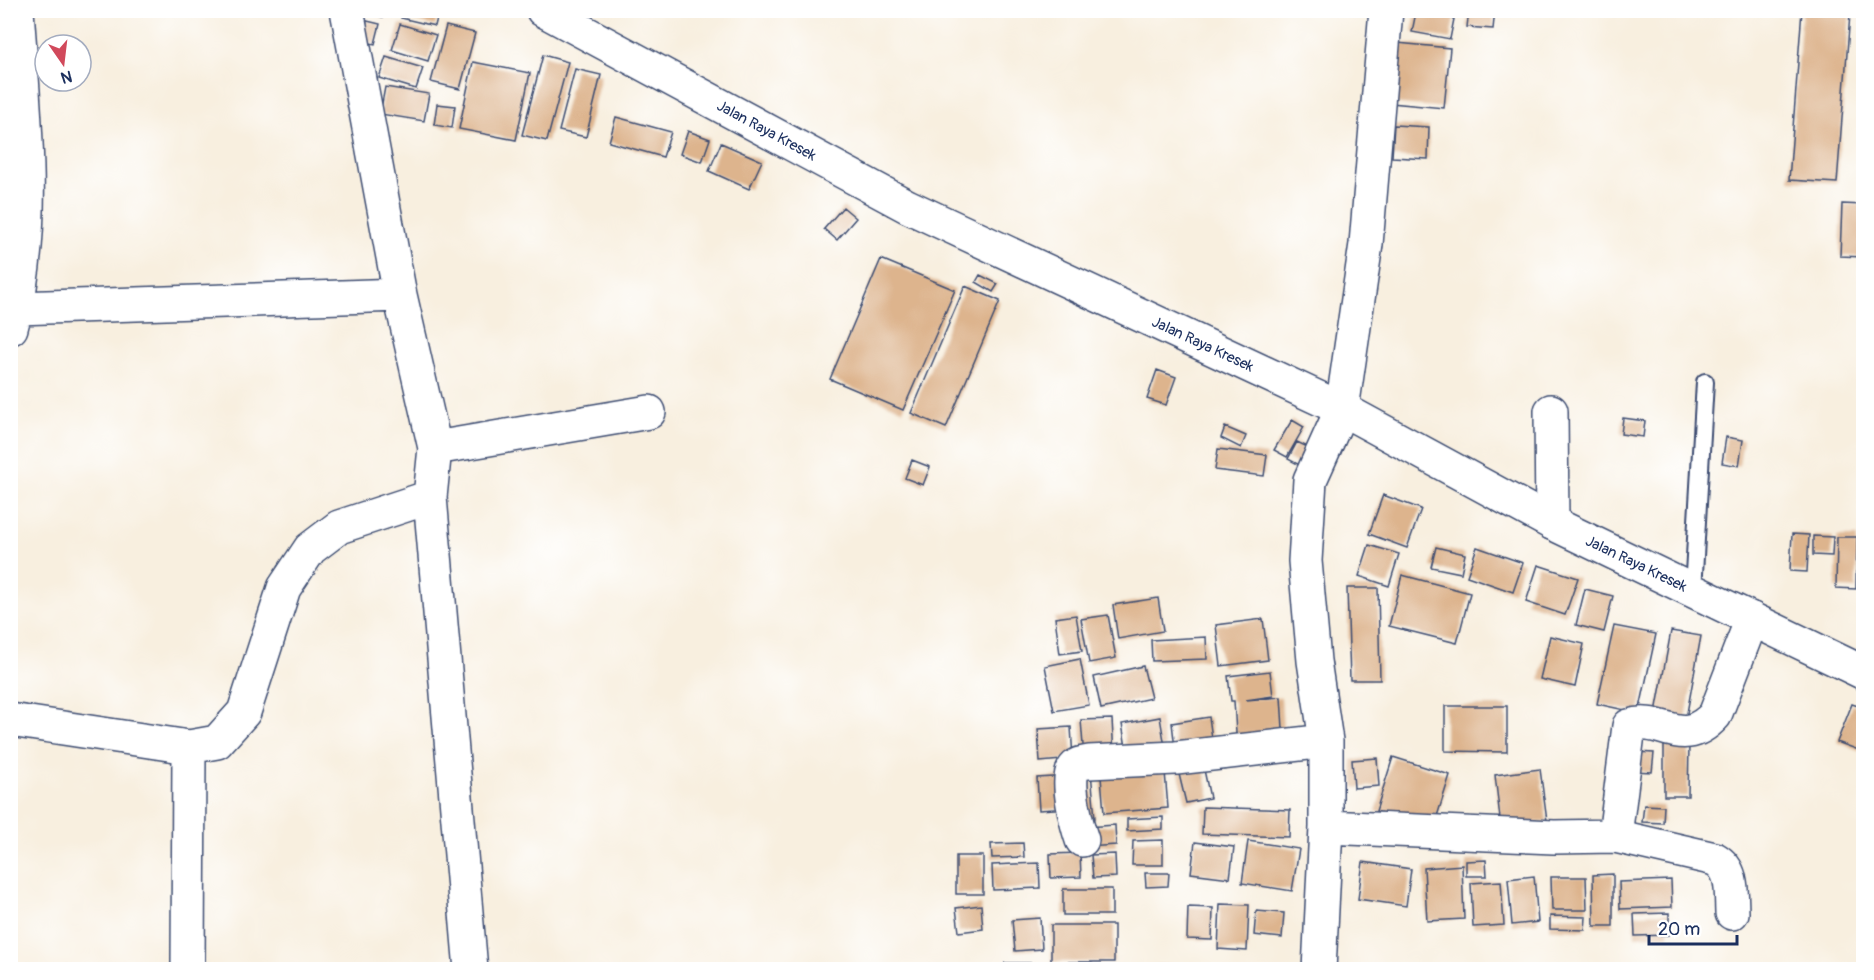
<svg xmlns="http://www.w3.org/2000/svg" width="1874" height="980" font-family="Pangolin,sans-serif">
  <rect width="100%" height="100%" fill="#fff"/>
  <filter id="ink" filterUnits="userSpaceOnUse"><feTurbulence type="fractalNoise" baseFrequency=".0167" numOctaves="2"/><feDisplacementMap in="SourceGraphic" scale="12" xChannelSelector="R" yChannelSelector="G"/><feConvolveMatrix kernelMatrix="1 2 1 2 8 2 1 2 1" color-interpolation-filters="sRGB"/></filter>
  <filter id="wash" filterUnits="userSpaceOnUse"><feTurbulence type="fractalNoise" baseFrequency=".008" numOctaves="4" result="noise"/><feDisplacementMap in="SourceGraphic" scale="24" xChannelSelector="R" yChannelSelector="G"/><feGaussianBlur stdDeviation="1.35" result="paint"/><feColorMatrix in="noise" values="0 0 0 0 0 0 0 0 0 0 0 0 0 0 0 0 0 1.4 0 .05"/><feComposite in="paint" operator="in"/></filter>
  <g filter="url(#wash)">
    <rect width="100%" height="100%" fill="#f8efdf"/>
    <g id="blocks">
      <path fill="#ddb48d" d="M352,10H385L383,17Z
        M403,10H439L435,26L401,18Z
        M1469,10H1495L1493,29L1467,27Z
        M1802,10L1850,14L1837,183L1789,180Z
        M1416,12L1454,19L1450,39L1412,32Z
        M359,19L380,24L375,44L354,40Z
        M400,24L436,35L428,61L392,50Z
        M446,26L475,33L460,89L431,82Z
        M1397,43L1450,48L1444,108L1391,103Z
        M543,55L568,62L547,141L522,135Z
        M386,57L423,68L416,89L379,78Z
        M473,62L530,73L516,140L459,129Z
        M575,69L601,75L586,137L559,131Z
        M385,87L429,94L424,121L380,114Z
        M437,104L455,106L452,128L434,125Z
        M616,117L671,132L663,157L609,142Z
        M1394,125L1429,127L1428,159L1392,157Z
        M688,131L710,139L702,162L680,154Z
        M721,143L762,161L749,189L709,171Z
        M1842,204L1864,205V257L1840,256Z
        M843,207L856,218L837,240L824,229Z
        M881,259L955,290L903,410L830,379Z
        M980,275L998,284L993,292L976,282Z
        M965,286L1000,301L946,428L911,413Z
        M1157,370L1176,377L1166,405L1147,399Z
        M1623,418L1645,421L1643,437L1621,434Z
        M1292,420L1304,427L1287,457L1274,450Z
        M1225,427L1246,436L1241,448L1221,438Z
        M1726,437L1743,440L1739,466L1722,463Z
        M1297,442L1316,451L1307,469L1288,459Z
        M1218,449L1267,455L1264,476L1215,470Z
        M912,460L930,467L923,485L905,478Z
        M1383,495L1421,509L1407,548L1369,534Z
        M1792,534L1809,535L1807,572L1790,571Z
        M1813,536L1833,537L1832,556L1813,555Z
        M1837,537H1857L1856,589L1836,588Z
        M1369,545L1399,554L1389,586L1359,576Z
        M1436,547L1465,554L1461,573L1431,567Z
        M1477,547L1523,563L1513,592L1467,576Z
        M1538,565L1578,578L1565,615L1526,602Z
        M1402,575L1470,593L1457,643L1389,626Z
        M1347,588H1378L1380,680H1350Z
        M1585,589L1613,596L1604,632L1576,625Z
        M1158,598L1163,631L1118,639L1113,605Z
        M1076,615L1082,651L1060,654L1055,618Z
        M1108,615L1116,658L1089,663L1081,619Z
        M1263,619L1268,660L1221,666L1216,625Z
        M1614,626L1656,634L1639,713L1597,704Z
        M1671,631L1701,636L1685,724L1655,718Z
        M1550,636L1584,644L1575,687L1540,679Z
        M1206,637L1207,659L1152,661L1151,640Z
        M1080,659L1089,705L1054,711L1045,666Z
        M1143,666L1151,698L1101,709L1094,677Z
        M1270,671L1273,696L1246,700L1281,697L1284,744L1237,748L1234,701H1231L1228,676Z
        M1852,704L1864,708V752L1837,742Z
        M1445,706H1507V752L1445,751Z
        M1160,717L1165,747L1127,753L1122,724Z
        M1209,717L1214,752L1176,757L1172,723Z
        M1112,719L1114,757L1084,758L1081,720Z
        M1071,727L1073,759L1040,762L1038,729Z
        M1664,745H1689L1688,796H1664Z
        M1635,752L1654,753L1652,772L1633,771Z
        M1393,757L1450,775L1433,829L1376,811Z
        M1377,758L1379,786L1354,788L1352,760Z
        M1164,760L1168,808L1104,813L1100,765Z
        M1203,765L1210,798L1186,803L1178,770Z
        M1540,769L1547,821L1501,827L1495,775Z
        M1091,771L1095,819L1079,820L1074,773Z
        M1068,776L1070,808L1039,810L1037,778Z
        M1644,805L1664,806L1663,823L1642,822Z
        M1203,807L1290,810L1289,837L1202,834Z
        M1163,817V829L1127,831V819Z
        M1115,825L1116,845L1087,847L1086,827Z
        M1163,840V865H1132L1133,841Z
        M1248,841L1299,849L1292,891L1242,883Z
        M1195,842L1234,847L1230,878L1191,873Z
        M1023,843L1024,857L992,858L991,844Z
        M1080,853L1081,877L1051,878L1050,854Z
        M1115,854L1116,877L1093,878L1091,855Z
        M956,856H983V894H956Z
        M1486,860L1487,876H1466V861Z
        M1363,862L1411,869L1406,906L1358,899Z
        M1039,863L1040,888L993,890L992,865Z
        M1462,865L1464,919L1427,921L1424,868Z
        M1145,873H1169L1168,886L1146,887Z
        M1613,874V926H1594L1593,875Z
        M1534,876L1538,922L1512,925L1508,879Z
        M1551,877H1586L1587,910H1552Z
        M1671,880L1672,907L1620,909L1619,882Z
        M1501,881L1504,925L1473,927L1471,883Z
        M1063,889H1112V915H1063Z
        M1220,904L1249,905L1247,951L1218,949Z
        M981,905L983,929L959,932L956,908Z
        M1188,907L1213,908L1212,940L1187,939Z
        M1256,911L1284,913L1282,938L1254,935Z
        M1669,913V935L1635,936L1634,914Z
        M1550,916L1586,917L1585,930L1550,929Z
        M1040,918L1042,949L1015,951L1012,920Z
        M1051,925H1114V962H1051Z
        M1005,963H1038V970H1005Z
        M1182,964V970H1145L1144,966Z"/>
    </g>
  </g>
  <g filter="url(#ink)">
    <use href="#blocks" fill-opacity="0" stroke="#3c4c71" stroke-width="1.5"/>
    <g fill="none" stroke-linecap="round" stroke-linejoin="round">
      <defs>
        <path id="lane" d="M1693,591L1705,382"/>
        <path id="street" d="M347,10L400,295L435,448L430,497L471,970
          M17,308L400,295
          M11,328C39,228 24,113 17,10
          M1551,411L1552,523
          M435,448L649,412
          M10,720L189,747L217,742L244,712L284,588L310,549L339,527L430,497
          M1326,827L1554,837L1615,836L1629,726C1663,715 1682,751 1715,715L1752,619
          M1615,836L1715,859C1734,870 1731,892 1732,913
          M1082,840C1077,826 1066,782 1073,770C1076,764 1082,763 1089,762L1176,758L1326,741
          M188,970L189,747
          M1319,970L1326,827V741L1314,661L1305,561L1310,480L1342,409L1366,244L1386,10"/>
        <g id="secondary">
          <path id="s1" d="M543,10L907,206L1342,409L1552,523L1864,673"/>
        </g>
      </defs>
      <use href="#lane" stroke="#3c4c71" stroke-width="20"/>
      <use href="#street" stroke="#3c4c71" stroke-width="36"/>
      <use href="#secondary" stroke="#3c4c71" stroke-width="36"/>
      <use href="#lane" stroke="#fff" stroke-width="16"/>
      <use href="#street" stroke="#fff" stroke-width="33"/>
      <use href="#secondary" stroke="#fff" stroke-width="33"/>
    </g>
  </g>
  <g text-anchor="middle" dominant-baseline="central" stroke-width="4.5" stroke-linejoin="round" paint-order="stroke">
    <g font-size="15" fill="#1b2f5e" stroke="#fff">
      <text stroke="none"><textPath href="#s1" startOffset="254">Jalan Raya Kresek</textPath></text>
      <text stroke="none"><textPath href="#s1" startOffset="740">Jalan Raya Kresek</textPath></text>
      <text stroke="none"><textPath href="#s1" startOffset="1226">Jalan Raya Kresek</textPath></text>
    </g>
  </g>
  <rect width="1874" height="980" fill="none" stroke="#fff" stroke-width="36"/>
  <g transform="translate(63 63) rotate(166)"><circle r="28" fill="#ffffff" stroke="#a4acbf" stroke-width="1.5"/>
  <path d="M0-4.5L10 22L0 15L-10 22Z" fill="#d1495b"/>
  <text y="-9" font-size="16" font-weight="bold" text-anchor="middle" fill="#1b2f5e">N</text>
  </g>
  <path d="M1649 935v9h88v-9" fill="none" stroke="#1b2f5e" stroke-width="3"/>
  <text x="1658" y="935" font-size="18" fill="#1b2f5e" stroke="#ffffff" stroke-width="4.5" paint-order="stroke">20 m</text>
</svg>
